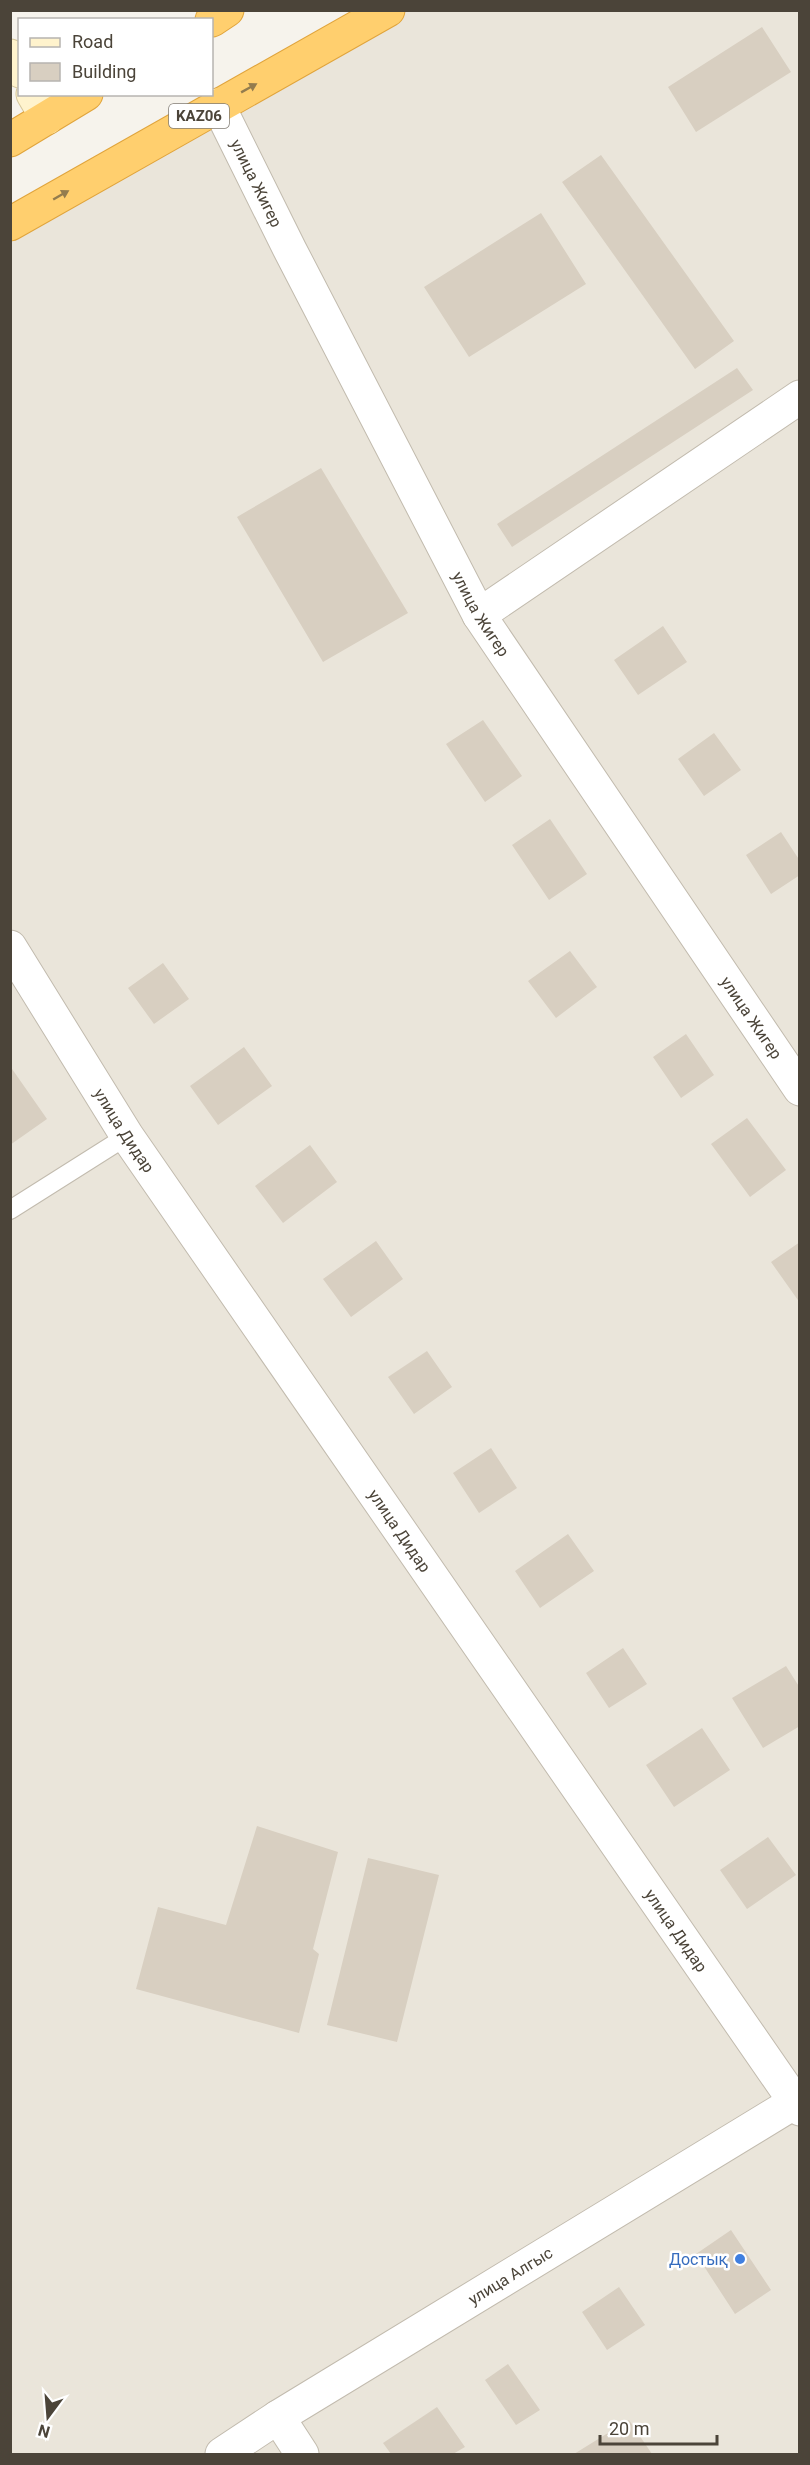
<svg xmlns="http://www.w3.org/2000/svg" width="810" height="2465" font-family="Roboto,sans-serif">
  <rect width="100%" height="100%" fill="#f6f3ec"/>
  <path fill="#eae5da" d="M357,11H799V2454H11L10,217Z"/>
  <path fill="#d8cfc1" d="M762,27L791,72L696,132L668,87Z
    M601,155L734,341L695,369L562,182Z
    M541,213L586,284L469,357L424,287Z
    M737,368L753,390L512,547L497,524Z
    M321,468L408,613L323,662L237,517Z
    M663,626L687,662L638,695L614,660Z
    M483,720L522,776L485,802L446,744Z
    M714,733L741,770L704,796L678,759Z
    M550,819L587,874L549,900L512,845Z
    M781,832L800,861V875L771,894L746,855Z
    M570,951L597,987L556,1018L528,981Z
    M163,963L189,999L154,1024L128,988Z
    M686,1034L714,1075L681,1098L653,1057Z
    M244,1047L272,1086L218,1125L190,1086Z
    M10,1066L47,1119L10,1145Z
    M747,1118L786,1170L750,1197L711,1144Z
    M310,1145L337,1182L283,1223L255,1186Z
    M376,1241L403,1279L351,1317L323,1279Z
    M800,1242V1303L771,1262Z
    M427,1351L452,1387L414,1414L388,1377Z
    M491,1448L517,1488L479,1513L453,1473Z
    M568,1534L594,1571L540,1608L515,1571Z
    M623,1648L647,1684L609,1708L586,1673Z
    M786,1666L800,1688V1726L763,1748L732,1698Z
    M702,1728L730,1770L674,1807L646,1765Z
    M257,1826L338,1852L313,1949L319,1954L299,2033L136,1989L158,1907L226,1925Z
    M768,1837L796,1875L747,1909L720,1870Z
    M368,1858L439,1875L397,2042L327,2025Z
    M731,2230L771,2290L735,2314L696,2254Z
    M619,2287L645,2325L607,2350L582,2312Z
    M508,2364L540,2410L516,2425L485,2380Z
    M437,2407L465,2447L453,2454H391L383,2443Z
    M629,2420L652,2454H574Z"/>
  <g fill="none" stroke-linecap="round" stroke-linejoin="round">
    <defs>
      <path id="lane" d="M10,1210L127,1136"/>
      <g id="street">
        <path id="s1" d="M218,105L290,250L479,615L800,1089"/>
        <path d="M479,615L800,397"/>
        <path id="s2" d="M10,947L127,1136L800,2109"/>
        <path d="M278,2417L302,2454"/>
        <path id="s3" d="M222,2454L278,2417L800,2099"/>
      </g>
      <path id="secondary" d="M10,56L20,71
        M33,94L47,118"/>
      <path id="highway" d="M212,20L227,10
        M10,140L86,94
        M10,224L388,10"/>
    </defs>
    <use href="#lane" stroke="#c2bbae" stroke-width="20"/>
    <use href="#street" stroke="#c2bbae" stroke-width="35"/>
    <use href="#secondary" stroke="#d6c79b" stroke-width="35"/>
    <use href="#highway" stroke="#e0a43c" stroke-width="35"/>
    <use href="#lane" stroke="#fff" stroke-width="18"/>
    <use href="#street" stroke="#fff" stroke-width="33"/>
    <use href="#secondary" stroke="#fff3cd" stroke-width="33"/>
    <use href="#highway" stroke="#ffcf6e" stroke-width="33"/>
  </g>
  <defs><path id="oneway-solid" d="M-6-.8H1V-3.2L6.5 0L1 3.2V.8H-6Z" transform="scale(1.5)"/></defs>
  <g fill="#937c4e">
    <use href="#oneway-solid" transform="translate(249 88) rotate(-29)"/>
    <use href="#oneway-solid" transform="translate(61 195) rotate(-30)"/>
  </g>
  <circle fill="#3f7fe0" stroke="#fff" stroke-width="2" cx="740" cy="2259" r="6"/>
  <g text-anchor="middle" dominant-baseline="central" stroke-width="5" stroke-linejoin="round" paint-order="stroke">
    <rect fill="#fff" stroke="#817c74" stroke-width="1.5" x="169" y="104" width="60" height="24" rx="4.5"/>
    <g font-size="15" font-weight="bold" fill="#4b4439">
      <text x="199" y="116">KАZ06</text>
    </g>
    <g font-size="16" fill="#4b4439" stroke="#fff">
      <text stroke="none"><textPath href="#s1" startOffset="87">улица Жигер</textPath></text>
      <text stroke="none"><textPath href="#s1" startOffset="573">улица Жигер</textPath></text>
      <text stroke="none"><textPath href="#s1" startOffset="1059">улица Жигер</textPath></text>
      <text stroke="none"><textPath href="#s2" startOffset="216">улица Дидар</textPath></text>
      <text stroke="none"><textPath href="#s2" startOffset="702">улица Дидар</textPath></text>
      <text stroke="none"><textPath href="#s2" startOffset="1188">улица Дидар</textPath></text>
      <text stroke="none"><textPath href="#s3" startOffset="339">улица Алгыс</textPath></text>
    </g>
    <g font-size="16" fill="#366cbe" stroke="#fff" text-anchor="end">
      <text x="728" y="2259">Достық</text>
    </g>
  </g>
  <rect width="810" height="2465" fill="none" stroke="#4b4439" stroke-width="24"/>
  <rect x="18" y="18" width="195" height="78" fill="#ffffff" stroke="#b7b4b0" stroke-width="1.5"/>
  <rect x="30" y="38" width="30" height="9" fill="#fff3cd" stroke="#b7b4b0" stroke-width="1.5"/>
  <text x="72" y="48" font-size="18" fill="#4b4439">Road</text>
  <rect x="30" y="63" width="30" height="18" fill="#d8cfc1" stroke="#b7b4b0" stroke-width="1.5"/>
  <text x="72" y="78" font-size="18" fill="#4b4439">Building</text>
  <g transform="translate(48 2417) rotate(196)" stroke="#ffffff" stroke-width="4.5" paint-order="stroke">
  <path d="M0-4.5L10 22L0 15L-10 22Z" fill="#4b4439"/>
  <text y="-9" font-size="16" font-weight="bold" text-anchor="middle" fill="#4b4439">N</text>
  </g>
  <path d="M600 2435v9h117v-9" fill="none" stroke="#4b4439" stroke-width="3"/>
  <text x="609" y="2435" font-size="18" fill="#4b4439" stroke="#ffffff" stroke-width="4.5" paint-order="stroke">20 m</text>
</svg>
